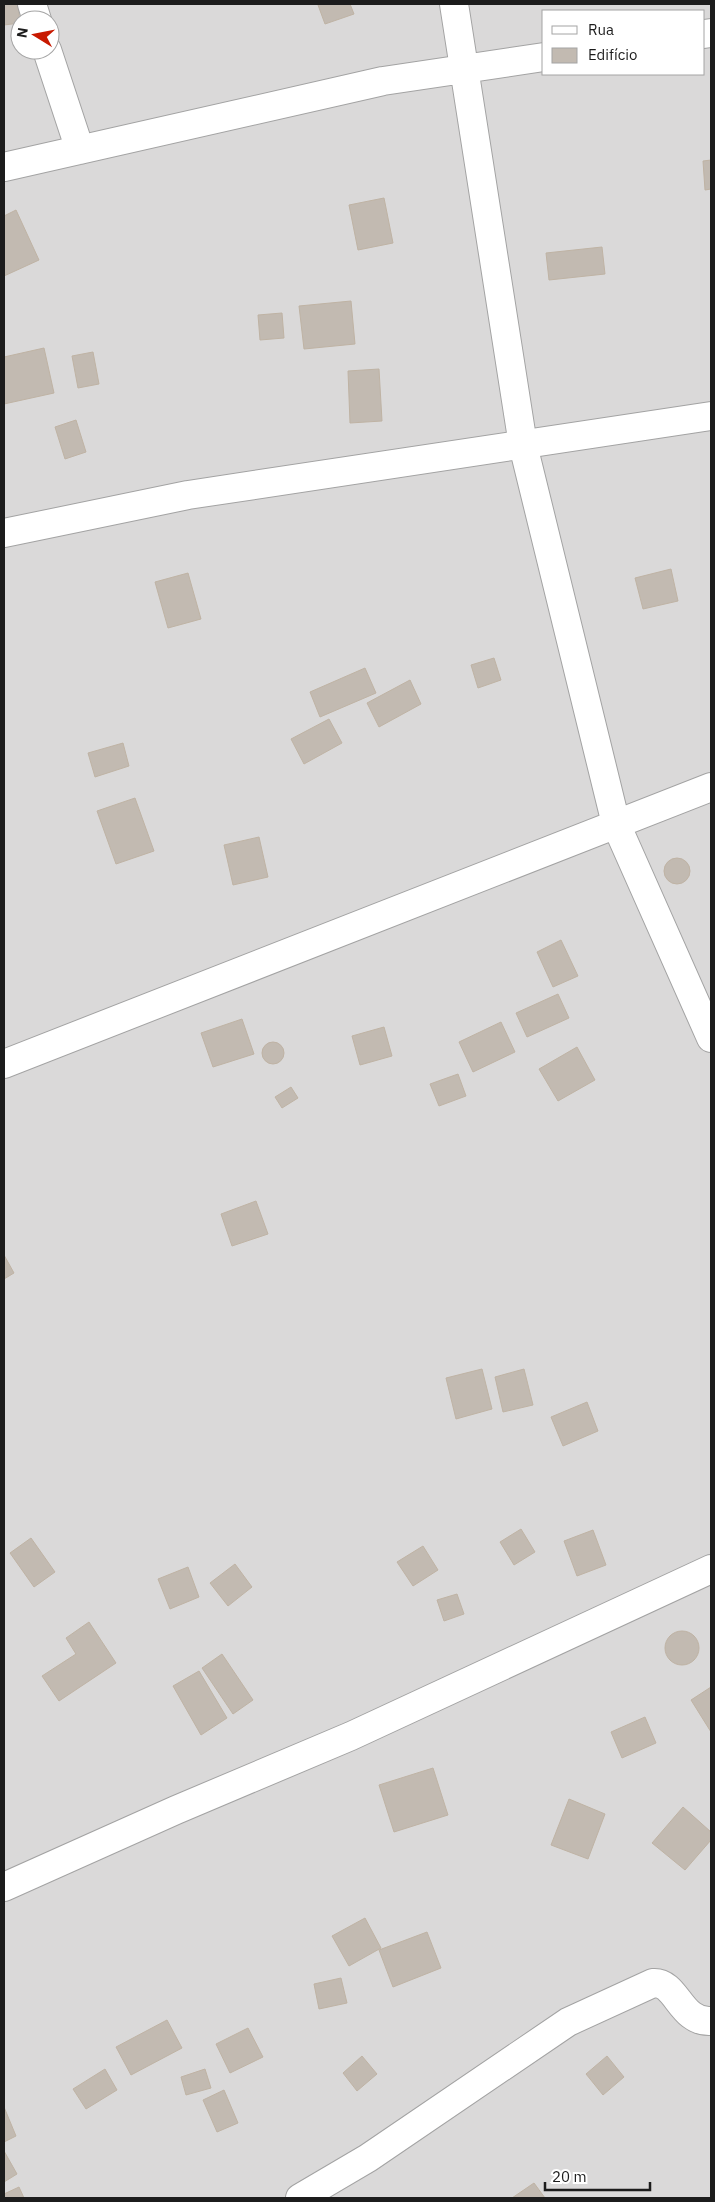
<svg xmlns="http://www.w3.org/2000/svg" width="715" height="2202" font-family="'IBM Plex Sans',sans-serif">
  <rect width="100%" height="100%" fill="#eeebe1"/>
  <path fill="#dad9d9" fill-rule="evenodd" d="M4,4H711V2198H4ZM544,11H704V74H544ZM20,20H50V50H20Z"/>
  <path fill="#c2bab1" stroke="#bfb3a4" d="M4,4H18L20,23L4,25Z
    M320,4H350L354,14L325,24L318,5Z
    M711,160V189L705,190L703,161Z
    M384,198L393,243L358,250L349,205Z
    M16,210L39,260L4,276V216Z
    M602,247L605,274L549,280L546,253Z
    M351,301L355,344L304,349L299,306Z
    M282,313L284,338L260,340L258,315Z
    M44,348L54,393L4,404V357Z
    M93,352L99,384L78,388L72,356Z
    M379,369L382,421L350,423L348,371Z
    M76,420L86,452L65,459L55,427Z
    M671,569L678,601L643,609L635,578Z
    M188,573L201,619L168,628L155,582Z
    M494,658L501,680L478,688L471,665Z
    M365,668L376,693L320,717L310,692Z
    M410,680L421,704L379,727L367,703Z
    M329,719L342,743L304,764L291,739Z
    M123,743L129,766L95,777L88,753Z
    M135,798L154,851L116,864L97,811Z
    M259,837L268,877L233,885L224,845Z
    M664 871a13 13 0 1 1 26 0a13 13 0 1 1-26 0Z
    M561,940L578,976L553,987L537,952Z
    M558,994L569,1018L527,1037L516,1013Z
    M242,1019L254,1054L213,1067L201,1033Z
    M501,1022L515,1052L473,1072L459,1042Z
    M384,1027L392,1056L360,1065L352,1036Z
    M262 1053a11 11 0 1 1 22 0a11 11 0 1 1-22 0Z
    M577,1047L595,1080L558,1101L539,1069Z
    M458,1074L466,1096L439,1106L430,1084Z
    M291,1087L298,1098L282,1108L275,1097Z
    M256,1201L268,1234L232,1246L221,1214Z
    M4,1255L14,1273L4,1279Z
    M482,1369L492,1409L456,1419L446,1378Z
    M524,1369L533,1405L503,1412L495,1377Z
    M587,1402L598,1431L563,1446L551,1417Z
    M521,1529L535,1552L514,1565L500,1542Z
    M593,1530L606,1565L577,1576L564,1541Z
    M31,1538L55,1572L34,1587L10,1553Z
    M423,1546L438,1570L413,1586L397,1562Z
    M235,1564L252,1587L228,1606L210,1583Z
    M188,1567L199,1597L170,1609L158,1579Z
    M457,1594L464,1614L444,1621L437,1600Z
    M89,1622L116,1663L59,1701L42,1676L76,1654L66,1638Z
    M665 1648a17 17 0 1 1 34 0a17 17 0 1 1-34 0Z
    M222,1654L253,1700L233,1714L202,1668Z
    M199,1671L227,1718L201,1735L173,1686Z
    M711,1687V1732L691,1700Z
    M645,1717L656,1743L622,1758L611,1732Z
    M433,1768L448,1815L394,1832L379,1785Z
    M569,1799L605,1814L588,1859L551,1845Z
    M683,1807L711,1832V1840L685,1870L652,1843Z
    M365,1918L381,1948L349,1966L332,1936Z
    M427,1932L441,1968L393,1987L379,1950Z
    M341,1978L347,2003L319,2009L314,1984Z
    M167,2020L182,2048L131,2075L116,2047Z
    M248,2028L263,2057L230,2073L216,2044Z
    M362,2056L377,2074L357,2091L343,2073Z
    M607,2056L624,2077L603,2095L586,2074Z
    M105,2069L117,2090L86,2109L73,2089Z
    M205,2069L211,2088L186,2095L181,2077Z
    M224,2090L238,2123L217,2132L203,2100Z
    M4,2107L16,2136L4,2142Z
    M4,2151L17,2174L4,2182Z
    M534,2183L545,2198H512Z
    M19,2187L24,2198H4V2194Z"/>
  <g fill="none" stroke-linecap="round" stroke-linejoin="round">
    <defs>
      <path id="minor" d="M32,4L37,20
        M454,4L523,445L616,824L711,1038
        M704,34L711,33
        M47,50L80,150
        M4,167L383,81L544,57
        M4,533L188,495L711,416
        M4,1064L711,787
        M4,1887L176,1810L351,1736L711,1569
        M300,2198L368,2158L568,2022L653,1983C677,1981 680,2023 711,2021"/>
    </defs>
    <use href="#minor" stroke="#a3a3a3" stroke-width="30"/>
    <use href="#minor" stroke="#fff" stroke-width="28"/>
  </g>
  <rect width="715" height="2202" fill="none" stroke="#1c1c1c" stroke-width="10"/>
  <rect x="542" y="10" width="162" height="65" fill="#ffffff" stroke="#a4a4a4"/>
  <rect x="552" y="26" width="25" height="8" fill="#ffffff" stroke="#a4a4a4"/>
  <text x="588" y="35" font-size="15" fill="#1c1c1c">Rua</text>
  <rect x="552" y="48" width="25" height="15" fill="#c2bab1" stroke="#a4a4a4"/>
  <text x="588" y="60" font-size="15" fill="#1c1c1c">Edifício</text>
  <g transform="translate(35 35) rotate(280)"><circle r="24" fill="#ffffff" stroke="#a4a4a4"/>
  <path d="M0-4L9 19L0 12L-9 19Z" fill="#c81900"/>
  <text y="-8" font-size="14" font-weight="bold" text-anchor="middle" fill="#1c1c1c">N</text>
  </g>
  <path d="M545 2182v8h105v-8" fill="none" stroke="#1c1c1c" stroke-width="2.5"/>
  <text x="552" y="2182" font-size="15" fill="#1c1c1c" stroke="#ffffff" stroke-width="4" paint-order="stroke">20 m</text>
</svg>
